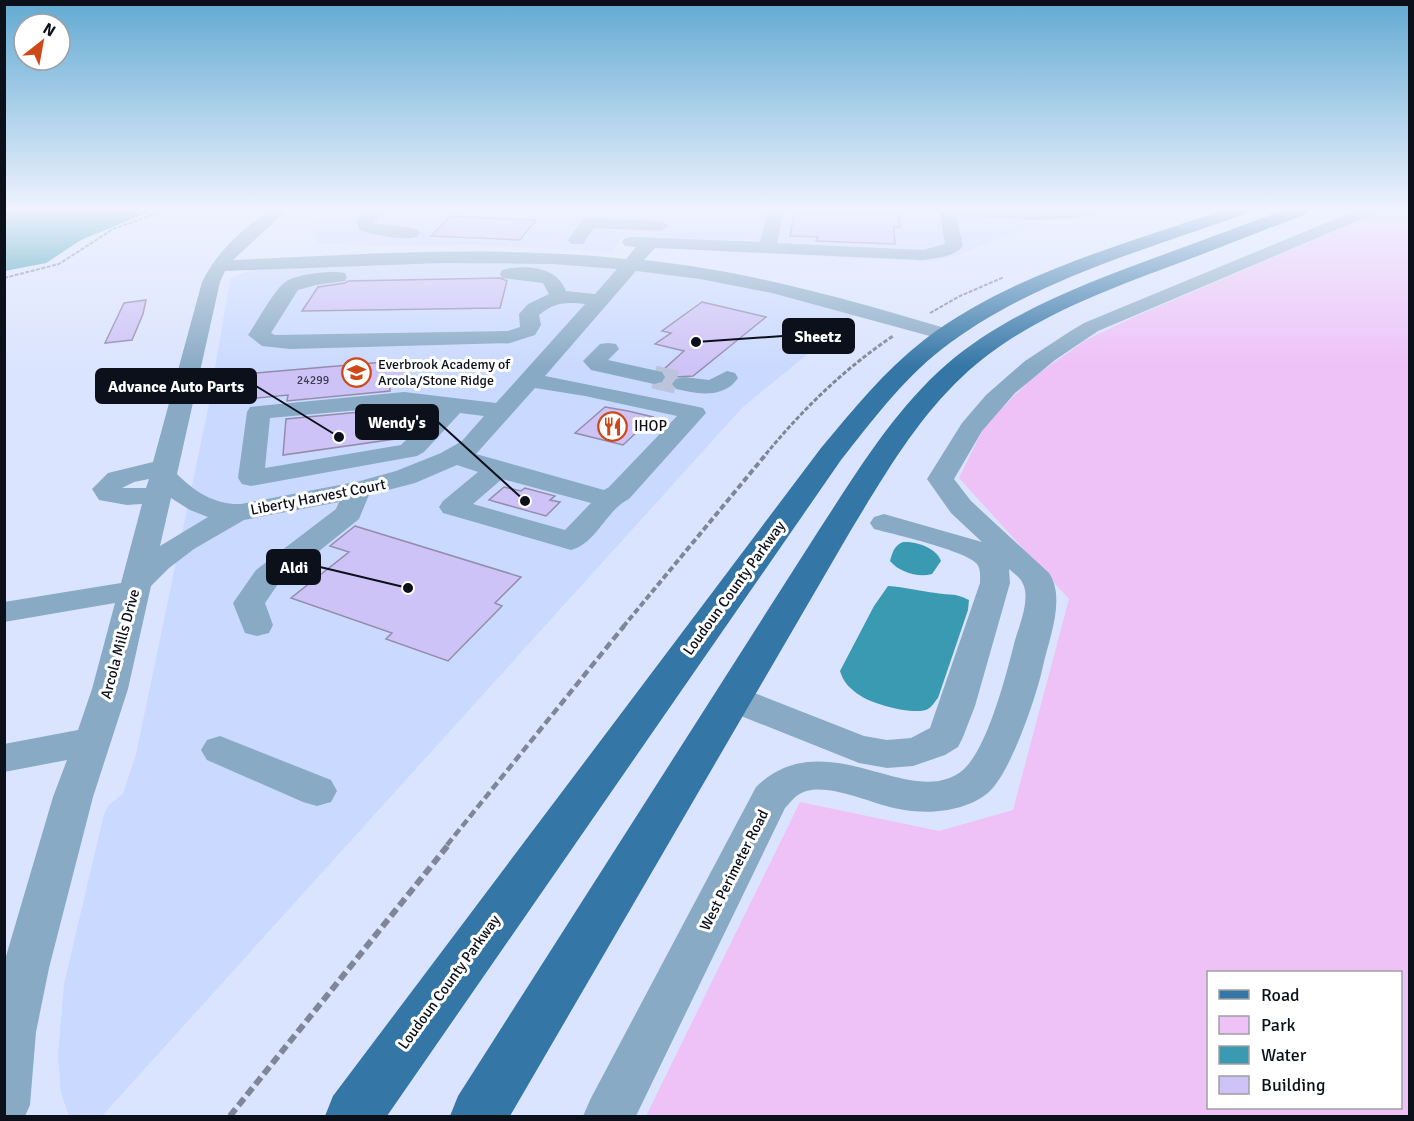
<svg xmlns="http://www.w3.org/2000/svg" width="1414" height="1121" font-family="Signika,sans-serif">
  <rect width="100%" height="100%" fill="#dbe4fe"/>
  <path fill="#cad9ff" d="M337,210H1111L1091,216L1050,218L958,255L932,262L728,252L729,246L713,241L621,237L613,252L509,247L318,244L312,227L330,212Z
    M416,261L569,263L683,275L773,291L857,313L742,408L102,1116H69L61,1093L58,1055L64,984L104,814L109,805L123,794L136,754L209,404L230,279L251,270Z"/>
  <path fill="#eec1f7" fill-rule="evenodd" d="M1384,210H1409V1116H646L800,802L939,831L1013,810L1069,599L959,478L985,425L1031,379L1086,340L1134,317ZM1208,972H1400V1108H1208Z"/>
  <path fill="#3a9ab2" d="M5,210H154L81,240L46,263L5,271Z
    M903,542C916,541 937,548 941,561L932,574C918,578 899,572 890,561C893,551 894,546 903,542Z
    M888,586C905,587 920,591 936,593C951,596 953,592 969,600L968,610L938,698C935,701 932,707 928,709C916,716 872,704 861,696C851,690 843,682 840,671L874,606Z"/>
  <path fill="#cec3f6" stroke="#938caa" stroke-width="1.5" d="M795,210H898L900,227H894L895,244L816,241L818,237L790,236Z
    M451,216L488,218L536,220L520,240L431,236Z
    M500,278L507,281L500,308L302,311L318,287L345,283L348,281Z
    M146,300L143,314L132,340L105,343L124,303Z
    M702,302L766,317L693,376L675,377L670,384L672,388L660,385L667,378L663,370L684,351L655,344L671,333L662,331Z
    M407,360L405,382L390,384V391L287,401L288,395L247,399L256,373Z
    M605,407L628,411L653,417L623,445L575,433Z
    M392,409L395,439L283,455L286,419Z
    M504,487L521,491L525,488L555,496L550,500L560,502L546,516L489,500Z
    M355,526L521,577L495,603L502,606L448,661L386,639L392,633L291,598L349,552L330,546Z"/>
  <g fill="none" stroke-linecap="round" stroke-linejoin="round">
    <path stroke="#bcc4dc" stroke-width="23" stroke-dasharray="23 11" stroke-linecap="butt" d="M654,377L684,384"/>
    <path stroke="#7f8699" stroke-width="2" stroke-dasharray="4 1.5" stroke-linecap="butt" d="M4,278L59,264L113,229L166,210
      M930,313L960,296L1004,277"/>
    <path stroke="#7f8699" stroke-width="3" stroke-dasharray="4.5 2" stroke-linecap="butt" d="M766,454C803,409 844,369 893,336"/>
    <path stroke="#7f8699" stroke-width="4" stroke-dasharray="6 3" stroke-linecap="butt" d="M623,627L767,453"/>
    <path stroke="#7f8699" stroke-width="4.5" stroke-dasharray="8 4" stroke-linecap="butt" d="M447,845L624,626"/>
    <path stroke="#7f8699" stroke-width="6" stroke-dasharray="9 4.5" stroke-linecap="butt" d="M230,1116L449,844"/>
    <path fill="#89aac4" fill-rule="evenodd" d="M269,210H287L233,260C364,254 496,245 626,259L636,247L625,246L622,242L625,238L631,237L760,242L768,210H784L777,243L923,250L945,244L939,210H1100L1098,213L1078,218L1042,220L956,216L963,246C954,257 937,258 923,260L655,248L644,260C751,271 853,301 955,331L959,335L955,339L948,341L772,293L700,279L636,271L545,376L694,406L703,408L706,413L629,499C606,510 597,543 571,550L443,513L439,507L443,501L478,472L457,465L415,483L369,495L359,519L278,584L265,603L273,625L269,633L257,636L245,633L233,603L256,570L336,509L339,502L244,520L194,549L169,568L151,586L128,689L93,797L49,968L36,1032L30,1105L25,1116H4V963L53,797L67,760L4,772V744L78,730L92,689L115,603L4,622V602L121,583L142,504L127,505L99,500L92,489L108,473L153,462L202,282C217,251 242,230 269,210ZM442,263L553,264L617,269L595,294L566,291C557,266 525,264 502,270L500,274L502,278L543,283L549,294L528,304L519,314L520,327L508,331L275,335L271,333L298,290L316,285L345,281L347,277L345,273C332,270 294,274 284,283C273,292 257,322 248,335L262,346L290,349L510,343L535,335L541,325L539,315C555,302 566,302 585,304L496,403L404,392L250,407L247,412L238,478L242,484L251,486L417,456L424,452L460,413L484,416L462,441L441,453L396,471L360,481L241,504C215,505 195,492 177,474L220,282L225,271ZM535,388L585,396L677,416L609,487L604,490L476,454ZM404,406L436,410L401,445L265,468L270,418ZM149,479L146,488H122L134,482ZM502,479L591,503L565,530L473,504ZM171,498L190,510L208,517L160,546Z
      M368,210H386L373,223L411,228L417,229L420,233L417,237C399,241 376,235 359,230L356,220Z
      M1357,210H1378L1376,213L1098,331L1055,360L1015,393L982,431L954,479L971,501L1049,573C1066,598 1049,639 1043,666C1037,695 1011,771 990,791C967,812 928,815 899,809C873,805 822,778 798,795C793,798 789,804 785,808L636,1116H583L591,1098L756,787C826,719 911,813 963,770C987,749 1006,676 1014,644C1018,628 1032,598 1022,582C1020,577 1013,573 1009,569L1010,583L975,706L963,737L958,747L945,755L913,766L887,768L859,763L721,708L716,699L721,690L734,686L747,690L864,736L887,740L911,738L930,728L980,583C980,578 981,569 977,564C967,551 893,534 874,529L870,523L874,517L884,514L982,542L951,513L927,479L962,423L986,395L1025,361L1069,332L1084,323Z
      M589,218L661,221L669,226L661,231L594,228L583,244H571L568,240L583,219Z
      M608,343L616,344L619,349L608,360L662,372L665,377L662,382L654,384L591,370L583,361L600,344Z
      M727,371L735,373L738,378C724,399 697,394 676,389L672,384L676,379L684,377L709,380Z
      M220,736L331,780L337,791L331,802L317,806L303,802L207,760L201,750L207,740Z"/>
    <path fill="#3476a6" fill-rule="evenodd" d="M1223,210H1248L1245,214C1142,251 1030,281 942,349C902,380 872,421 841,460L387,1116H325L333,1096L821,448C853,410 885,370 924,340C1011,274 1122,245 1223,210Z
      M1285,210H1309L1306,214C1264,230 1222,247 1179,263C1104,291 1023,320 963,376C916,420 884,476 851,530L510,1116H450L458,1096L819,530C857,472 894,410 947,364C1009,311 1089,282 1165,254C1205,240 1245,224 1285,210Z"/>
  </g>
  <linearGradient id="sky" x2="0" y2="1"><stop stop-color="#62aad2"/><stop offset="0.57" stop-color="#eff3ff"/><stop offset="1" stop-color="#eff3ff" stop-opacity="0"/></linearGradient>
  <rect width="1414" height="367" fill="url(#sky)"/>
  <defs>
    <symbol id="school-ring" viewBox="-11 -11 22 22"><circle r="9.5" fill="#fff" stroke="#cf4817" stroke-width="1.5"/><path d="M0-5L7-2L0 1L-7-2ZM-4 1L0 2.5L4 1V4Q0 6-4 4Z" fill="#cf4817"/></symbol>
    <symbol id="restaurant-ring" viewBox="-11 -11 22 22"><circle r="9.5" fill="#fff" stroke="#cf4817" stroke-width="1.5"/><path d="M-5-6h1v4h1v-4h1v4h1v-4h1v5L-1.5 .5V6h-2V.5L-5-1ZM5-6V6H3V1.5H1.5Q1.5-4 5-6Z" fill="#cf4817"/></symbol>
  </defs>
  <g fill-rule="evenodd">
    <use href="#school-ring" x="340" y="356" width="33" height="33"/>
    <use href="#restaurant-ring" x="596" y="410" width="33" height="33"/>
  </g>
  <g text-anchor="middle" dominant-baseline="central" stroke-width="6" stroke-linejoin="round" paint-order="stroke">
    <g font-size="12" fill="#3c3d51">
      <text x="313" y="380">24299</text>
    </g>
    <g font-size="14" fill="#0c101a" stroke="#fff" text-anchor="start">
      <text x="378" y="364">Everbrook Academy of<tspan x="378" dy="16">Arcola/Stone Ridge</tspan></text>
    </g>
    <g font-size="15" fill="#0c101a" stroke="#fff" text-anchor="start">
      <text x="634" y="426">IHOP</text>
    </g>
    <g font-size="15" fill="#0c101a" stroke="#fff">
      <text transform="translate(318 497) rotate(-11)">Liberty Harvest Court</text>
      <text transform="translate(734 588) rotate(-54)">Loudoun County Parkway</text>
      <text transform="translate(120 644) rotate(-75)">Arcola Mills Drive</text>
      <text transform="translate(734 870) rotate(-63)">West Perimeter Road</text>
      <text transform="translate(449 982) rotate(-54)">Loudoun County Parkway</text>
    </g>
  </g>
  <path fill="none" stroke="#0c101a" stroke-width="2" d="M696 342L783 336M339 437L256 386M525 501L438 422M408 588L320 567"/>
  <g fill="#0c101a" stroke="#fff" stroke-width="2">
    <circle cx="696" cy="342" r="6"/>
    <circle cx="339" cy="437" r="6"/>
    <circle cx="525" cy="501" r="6"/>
    <circle cx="408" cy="588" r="6"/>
  </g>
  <g fill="#0c101a" stroke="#0c101a" stroke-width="2">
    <rect x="783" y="319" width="71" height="34" rx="6"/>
    <rect x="96" y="369" width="160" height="34" rx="6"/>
    <rect x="356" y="405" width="82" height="34" rx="6"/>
    <rect x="267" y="550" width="53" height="34" rx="6"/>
  </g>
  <g font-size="16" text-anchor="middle" font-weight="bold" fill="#fff">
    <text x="818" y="342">Sheetz</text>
    <text x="176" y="392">Advance Auto Parts</text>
    <text x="397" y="428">Wendy's</text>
    <text x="294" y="573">Aldi</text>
  </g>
  <rect width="1414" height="1121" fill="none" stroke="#0c101a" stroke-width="12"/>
  <rect x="1207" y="971" width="195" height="138" fill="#ffffff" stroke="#9e9fa3" stroke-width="1.5"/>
  <rect x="1219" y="990" width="30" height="9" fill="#3476a6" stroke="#9e9fa3" stroke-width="1.5"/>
  <text x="1261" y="1001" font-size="18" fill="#0c101a">Road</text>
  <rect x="1219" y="1016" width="30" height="18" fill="#eec1f7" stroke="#9e9fa3" stroke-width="1.5"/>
  <text x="1261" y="1031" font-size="18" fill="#0c101a">Park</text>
  <rect x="1219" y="1046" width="30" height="18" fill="#3a9ab2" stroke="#9e9fa3" stroke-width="1.5"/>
  <text x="1261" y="1061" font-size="18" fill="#0c101a">Water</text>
  <rect x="1219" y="1076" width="30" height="18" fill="#cec3f6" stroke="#9e9fa3" stroke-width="1.5"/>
  <text x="1261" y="1091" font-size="18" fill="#0c101a">Building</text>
  <g transform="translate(42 42) rotate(31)"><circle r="28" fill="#ffffff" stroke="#9e9fa3" stroke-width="1.5"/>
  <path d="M0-4.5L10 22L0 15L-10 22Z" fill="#cf4817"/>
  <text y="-9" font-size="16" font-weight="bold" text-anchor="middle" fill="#0c101a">N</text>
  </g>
</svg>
